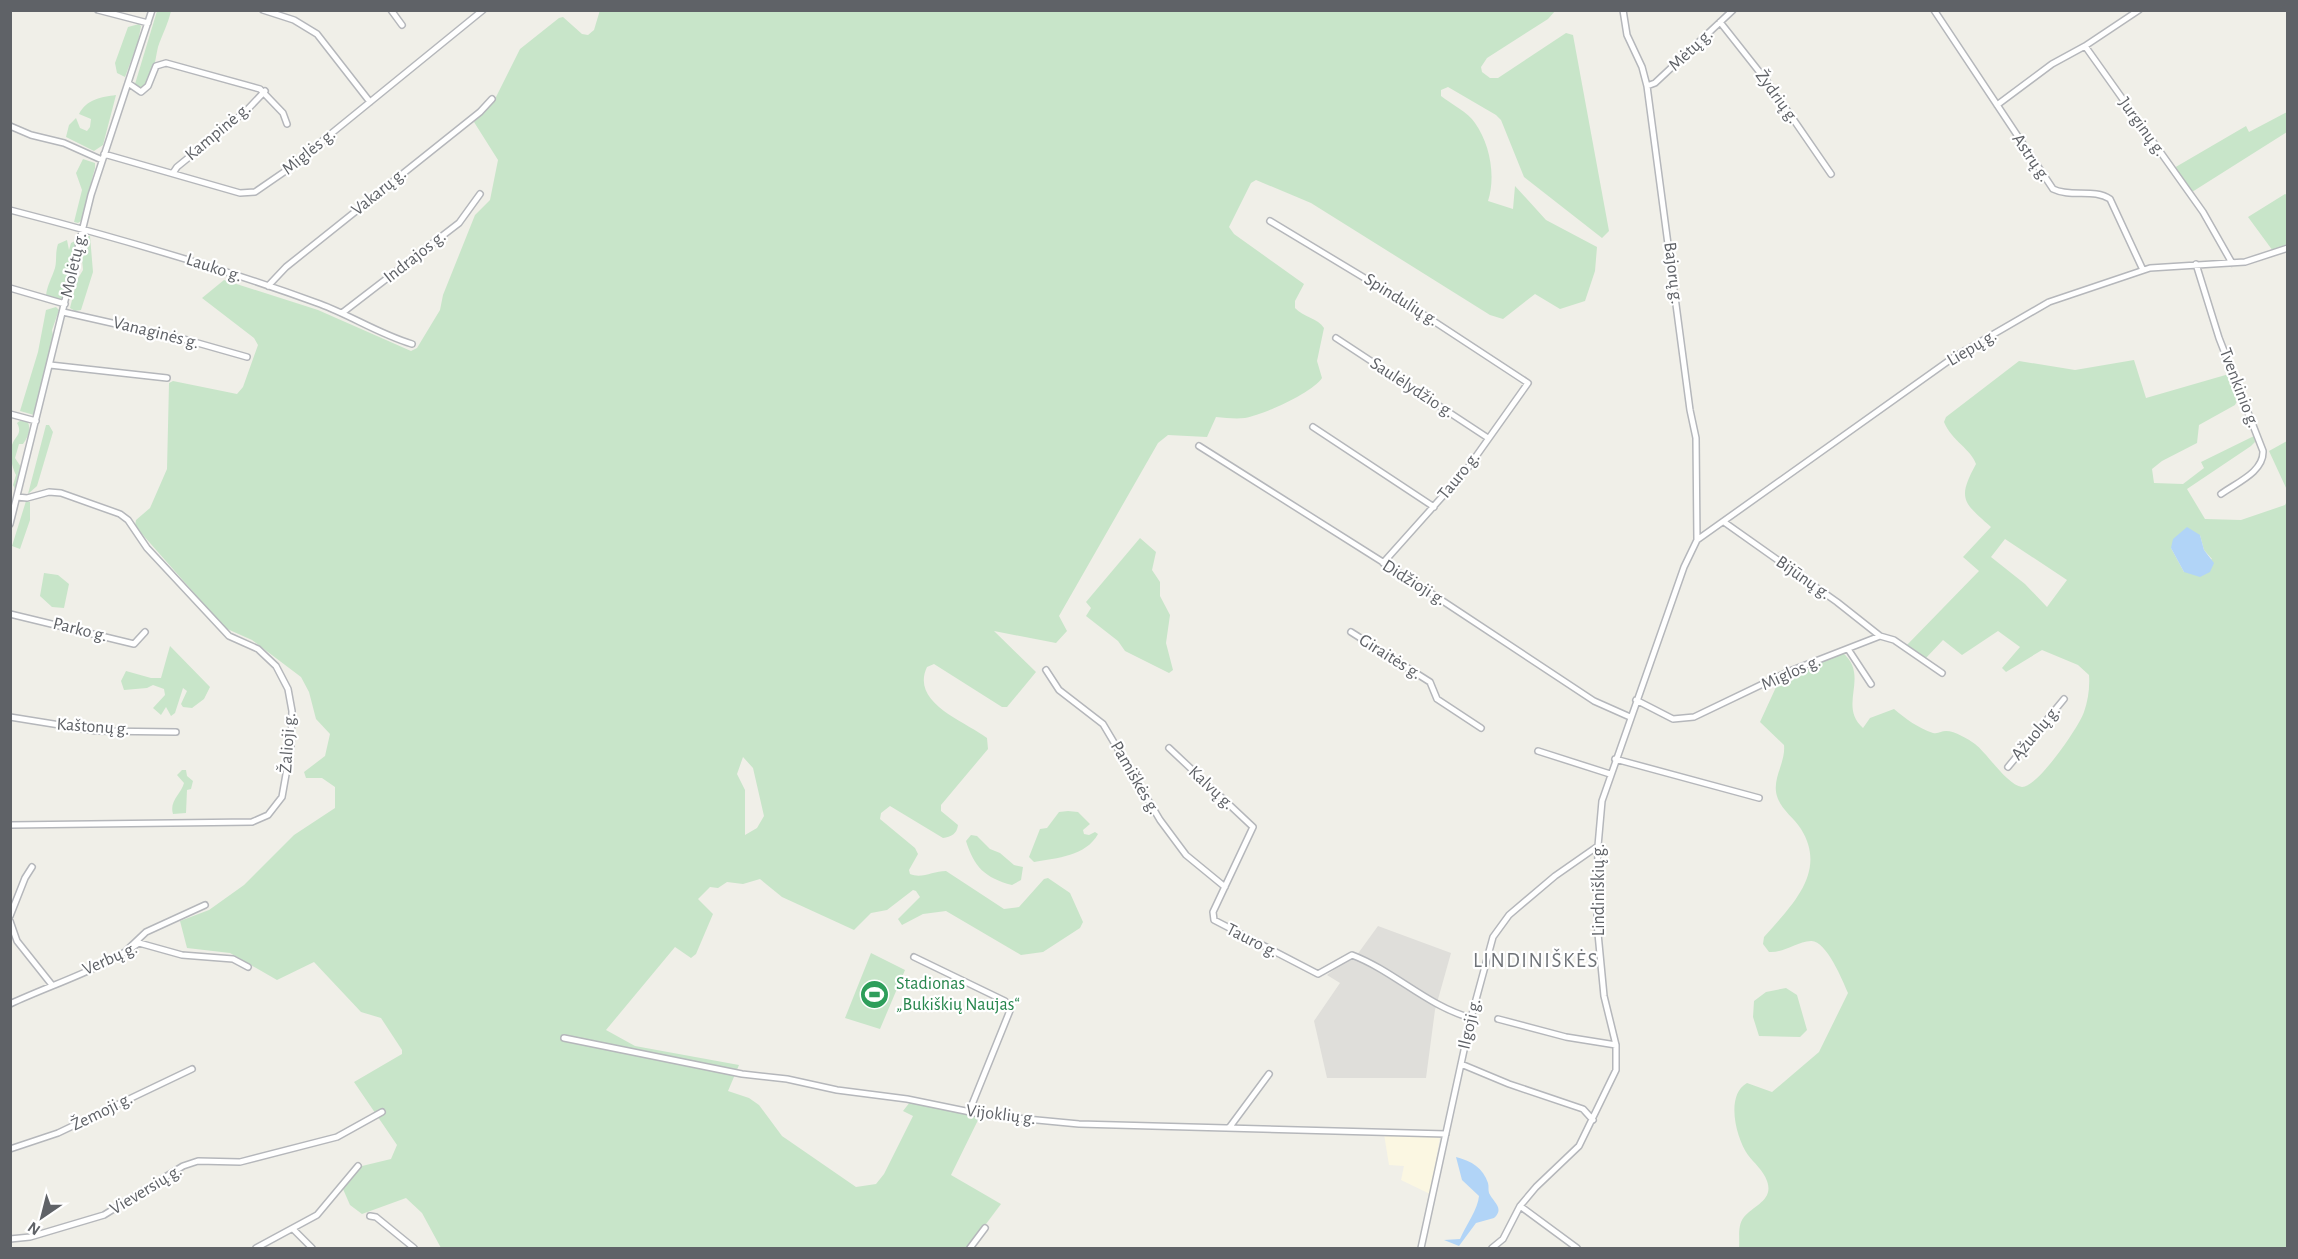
<svg xmlns="http://www.w3.org/2000/svg" width="2298" height="1259" font-family="'Alegreya Sans',sans-serif">
  <rect width="100%" height="100%" fill="#f0efe8"/>
  <path fill="#fbf7e2" d="M1384,1134L1440,1137L1430,1194L1401,1180L1404,1166L1389,1165Z"/>
  <path fill="#dfdeda" d="M1378,926L1451,953L1435,1010L1426,1078H1327L1314,1021L1340,983L1327,975L1344,962L1354,959Z"/>
  <path fill="#c8e5c9" fill-rule="evenodd" d="M600,10L1555,11L1548,19L1487,58L1481,67L1482,72L1490,78H1498L1566,33L1573,35L1609,231L1602,238L1524,177L1501,120L1496,115L1448,87L1441,90V96C1451,104 1468,112 1475,123C1490,144 1496,176 1488,201L1513,209L1515,186L1546,220L1597,247L1595,271L1585,301L1560,309L1535,294L1503,319L1490,315L1311,203L1256,180L1251,183L1229,227L1234,234L1304,284L1295,301V308C1303,317 1318,318 1324,328L1317,361L1322,378C1312,393 1263,415 1245,418C1236,419 1226,418 1216,417L1207,437L1168,435L1158,443L1059,616L1067,631L1056,643L994,631L1036,672L1007,707H1002L934,664L927,667C910,703 965,721 987,738L988,749L941,805V811L958,825C957,834 951,837 943,838L890,806L881,813L880,819L915,848L918,854L909,870L910,874C922,879 933,871 946,871L1004,909L1019,907L1044,879L1048,878L1070,893L1083,922L1080,928L1043,952L1021,955L946,911L923,914L902,925L898,919L920,897L916,891L913,890L887,910L871,913L854,930L782,897L760,879L743,884L727,882L718,888L710,887L698,899L713,914L696,954L691,958L675,947L606,1030L635,1046L739,1065L728,1091L749,1098L759,1105L782,1136L856,1187L876,1184L884,1174L913,1116L903,1111L910,1102L980,1116L951,1175L1001,1204L968,1248H441L422,1213L406,1198L362,1214L350,1205L343,1189L362,1166L391,1159L397,1145L354,1082L402,1054V1050L381,1018L361,1012L314,962L277,980L230,953L187,948L180,921L209,910L244,885L294,835L335,808V787L322,778H306L304,772L325,756L330,734L316,719L309,692L301,677L252,640L225,628L135,526L136,520L150,508L167,469L169,383L173,381L237,394L243,387L258,345L254,338L202,298L224,280L318,310L411,351L417,348L440,310L443,295L475,215L490,200L498,160L474,122L493,103L520,49L559,18L563,17L582,34L588,35L594,30ZM743,757L753,768L764,816L757,828L745,835V790L737,774Z
    M157,11H171C168,24 162,35 158,47C155,59 154,83 140,88L135,84Z
    M139,24L141,26L138,42L125,77L117,73L115,63L128,27Z
    M116,95L103,145L94,151L66,137L69,125L76,118L80,128L87,131L90,127L91,119L79,114C87,99 101,97 116,95Z
    M2287,112V132L2192,192L2174,168L2246,126L2249,132Z
    M83,159L95,163V168L81,221L78,223L74,222L82,190L76,173Z
    M2285,194L2287,195V244L2273,251L2248,217Z
    M87,236H90L93,272L81,310L75,311L70,308L77,280L83,270L82,259Z
    M67,240L69,250L71,243L77,240L64,294L61,300L46,296C47,285 52,278 55,268C57,261 55,253 58,244Z
    M56,307L59,310L52,330L53,335L35,410L34,415L20,411L38,352L46,310Z
    M2134,360L2146,398L2229,374L2237,401L2235,405L2199,425L2197,443L2162,461L2152,469L2154,483L2183,484L2204,468L2201,462L2254,436L2255,442L2251,446L2187,489L2205,519L2241,520L2285,505L2287,501V1248H1739C1740,1238 1737,1226 1744,1217C1754,1205 1774,1200 1767,1181C1763,1170 1754,1163 1748,1155C1736,1138 1725,1095 1747,1083L1772,1092L1819,1052L1848,993C1843,981 1826,940 1811,941C1796,942 1784,953 1769,952L1763,944L1764,937C1791,906 1828,872 1801,829C1794,818 1783,811 1778,799C1770,780 1786,764 1784,745L1760,722L1777,685L1842,652C1871,676 1837,705 1863,728L1870,718L1894,709C1906,719 1918,728 1933,733C1939,734 1941,731 1946,731C1955,731 1968,739 1975,744C1987,753 2007,785 2022,787C2037,788 2079,727 2084,712C2088,701 2090,687 2089,675L2078,665L2042,650L2006,672L2002,668L2020,647L1998,631L1962,655L1943,640L1925,659L1906,646L1979,571L1963,557L1991,527C1963,502 1957,499 1976,464C1971,449 1952,441 1944,422L1946,417L2019,361L2075,370ZM2200,535L2204,550L2212,559L2184,572L2171,548ZM2005,539L2067,580L2047,607L2025,584L1991,557Z
    M21,420L28,422C31,430 28,437 23,444H19L15,458L21,467L15,489L13,485L16,475C12,467 9,455 12,445C15,436 23,434 17,423Z
    M46,425H49L53,432L37,486L28,494Z
    M2287,441V490L2269,451Z
    M26,501L30,502V520L20,549L12,546Z
    M1140,538L1156,552L1152,570L1160,582V596L1170,615L1166,643L1173,670L1169,673L1125,651L1118,641L1086,616L1091,608L1086,602Z
    M44,573L58,575L69,584L64,608L52,607L40,596Z
    M170,646L210,687L204,699L192,708L183,707L181,704L187,691L183,688L175,713L171,716L166,707L161,715L153,708L165,695L164,689L153,685L147,688L124,690L121,681L126,671L151,678H161Z
    M182,770H186L187,776L193,781L191,789L187,790L186,813L173,814C169,801 181,794 184,783L177,775Z
    M1068,811L1078,812L1090,824L1083,830L1084,834L1089,835L1095,832L1098,834C1086,856 1057,858 1034,862L1029,857L1040,829L1047,828L1059,812Z
    M971,835L977,836L990,849L1000,853L1014,865L1023,867L1021,880L1012,885C985,878 974,867 966,841Z
    M871,953L905,970L880,1029L845,1018Z
    M1786,988L1797,995L1807,1030L1800,1037L1759,1036L1753,1017L1754,1001L1766,992Z"/>
  <path fill="#b1d4f7" d="M2187,527L2200,535L2204,550L2214,563L2210,572L2200,577L2184,572L2171,548L2173,539Z
    M1456,1157C1472,1161 1483,1168 1488,1183C1489,1186 1488,1190 1489,1193C1493,1202 1505,1208 1494,1218L1476,1223L1459,1246L1444,1240L1460,1239C1466,1225 1478,1209 1479,1196L1462,1180Z"/>
  <g fill="none" stroke-linecap="round" stroke-linejoin="round">
    <defs>
      <path id="minor" d="M98,10L148,23
        M263,10L294,20L317,34L370,102
        M391,10L402,25
        M1934,10L2053,189C2071,198 2094,188 2110,199L2143,270
        M2139,10L2085,46L2203,212L2232,263
        M1720,22L1769,84L1831,174
        M128,83L141,92L148,86L156,66L166,63L260,89L283,113L287,124
        M1647,86L1655,83L1733,10
        M1997,105L2052,64L2085,46
        M10,126L31,135L64,143L102,160
        M104,154L240,193L255,192L284,172L483,10
        M173,173L177,167L247,110L265,91
        M10,210C115,237 219,267 320,304C352,316 379,334 412,344
        M1270,221L1406,303L1528,383L1467,469L1383,563
        M2196,264L2219,338L2263,451C2264,472 2236,483 2221,494
        M268,286L286,267L480,112L492,99
        M10,288L65,304
        M63,312L187,340L247,357
        M342,313L459,223L480,194
        M1336,338L1488,438
        M50,365L167,378
        M10,414L36,421
        M1313,427L1434,507
        M1199,446L1408,578L1594,701L1630,717
        M1724,522L1837,602L1880,636
        M10,524L91,195L152,10
        M1697,540L1954,357L2049,302L2150,268L2245,262L2288,248
        M10,614L134,644L145,632
        M1351,632L1430,682L1437,699L1481,728
        M1848,649L1871,684
        M1046,670L1059,690L1103,724L1160,820L1186,855L1225,887
        M1636,700L1673,719L1694,717L1790,671L1880,636L1894,640L1942,673
        M10,717L97,731L176,732
        M1169,748L1253,827L1213,912L1214,920L1318,974L1352,955C1394,971 1427,1006 1471,1018
        M1538,751L1610,774
        M1615,759L1759,798
        M2008,767L2064,699
        M10,825L252,822L268,815L282,797L291,746L292,711L288,689L276,666L258,649L229,636L147,548L128,520L120,514L61,493L49,492L27,498L17,497
        M10,916L25,878L32,867
        M10,921L17,941L52,985
        M127,950L146,932L205,905
        M914,957L1005,1001L1011,1008L969,1112
        M10,1004C53,984 100,970 139,943L182,955L233,959L248,967
        M1498,1019L1566,1037L1616,1045
        M564,1038L742,1074L787,1079L837,1090L907,1099L985,1115L1079,1124L1446,1134
        M1461,1064L1509,1084L1583,1109L1593,1120
        M1229,1128L1269,1074
        M10,1149L58,1133L192,1069
        M1520,1206L1577,1248
        M370,1216L376,1217L414,1248
        M294,1230L312,1248
        M10,1239L30,1237L104,1215L183,1166L198,1161L240,1162L337,1137L382,1112
        M256,1248L317,1215L358,1166
        M970,1248L985,1228
        M1421,1248L1471,1018L1493,937L1509,915L1555,876L1598,846
        M1492,1248L1503,1239L1520,1206L1536,1187L1579,1146L1616,1070V1045L1604,996L1597,923L1598,846L1602,801L1684,567L1697,540L1696,438L1690,410L1647,86L1642,67L1627,35L1623,10"/>
    </defs>
    <use href="#minor" stroke="#b5b7bb" stroke-width="8"/>
    <use href="#minor" stroke="#fff" stroke-width="5"/>
  </g>
  <defs>
    <symbol id="stadium-disc" viewBox="-11 -11 22 22"><circle r="9.5" fill="#2e9e5b" stroke="#fff"/><path d="M0-5a6.5 5 0 1 0 0 10a6.5 5 0 1 0 0-10ZM-3.5-1.8h7v3.6h-7Z" fill="#fff"/></symbol>
  </defs>
  <g fill-rule="evenodd">
    <use href="#stadium-disc" x="858" y="978" width="33" height="33"/>
  </g>
  <g text-anchor="middle" dominant-baseline="central" stroke-width="4.5" stroke-linejoin="round" paint-order="stroke">
    <g font-size="18" fill="#5f6267" stroke="#fff">
      <text transform="translate(1691 50) rotate(-43)">Mėtų g.</text>
      <text transform="translate(1777 97) rotate(54)">Žydrių g.</text>
      <text transform="translate(2142 127) rotate(54)">Jurginų g.</text>
      <text transform="translate(218 132) rotate(-40)">Kampinė g.</text>
      <text transform="translate(309 152) rotate(-39)">Miglės g.</text>
      <text transform="translate(2031 158) rotate(56)">Astrų g.</text>
      <text transform="translate(379 192) rotate(-39)">Vakarų g.</text>
      <text transform="translate(415 257) rotate(-38)">Indrajos g.</text>
      <text transform="translate(74 265) rotate(-77)">Molėtų g.</text>
      <text transform="translate(214 268) rotate(18)">Lauko g.</text>
      <text transform="translate(1673 273) rotate(83)">Bajorų g.</text>
      <text transform="translate(1401 300) rotate(32)">Spindulių g.</text>
      <text transform="translate(156 333) rotate(14)">Vanaginės g.</text>
      <text transform="translate(1972 348) rotate(-31)">Liepų g.</text>
      <text transform="translate(1412 388) rotate(33)">Saulėlydžio g.</text>
      <text transform="translate(2239 388) rotate(69)">Tvenkinio g.</text>
      <text transform="translate(1459 476) rotate(-51)">Tauro g.</text>
      <text transform="translate(1803 578) rotate(35)">Bijūnų g.</text>
      <text transform="translate(1414 583) rotate(32)">Didžioji g.</text>
      <text transform="translate(80 630) rotate(14)">Parko g.</text>
      <text transform="translate(1390 657) rotate(32)">Giraitės g.</text>
      <text transform="translate(1791 673) rotate(-24)">Miglos g.</text>
      <text transform="translate(93 727) rotate(4)">Kaštonų g.</text>
      <text transform="translate(2036 733) rotate(-50)">Ąžuolų g.</text>
      <text transform="translate(288 743) rotate(-86)">Žalioji g.</text>
      <text transform="translate(1135 778) rotate(60)">Pamiškės g.</text>
      <text transform="translate(1211 788) rotate(43)">Kalvų g.</text>
      <text transform="translate(1599 890) rotate(-90)">Lindiniškių g.</text>
      <text transform="translate(1252 941) rotate(27)">Tauro g.</text>
      <text transform="translate(110 959) rotate(-24)">Verbų g.</text>
      <text transform="translate(1470 1024) rotate(-77)">Ilgoji g.</text>
      <text transform="translate(102 1112) rotate(-26)">Žemoji g.</text>
      <text transform="translate(1001 1115) rotate(7)">Vijoklių g.</text>
      <text transform="translate(146 1190) rotate(-31)">Vieversių g.</text>
    </g>
    <g font-size="18" fill="#27864d" stroke="#fff" text-anchor="start">
      <text x="896" y="984">Stadionas<tspan x="896" dy="21">„Bukiškių Naujas“</tspan></text>
    </g>
    <g font-size="21" letter-spacing="1.5" fill="#707479" stroke="#fff">
      <text x="1536" y="960">LINDINIŠKĖS</text>
    </g>
  </g>
  <rect width="2298" height="1259" fill="none" stroke="#5f6267" stroke-width="24"/>
  <g transform="translate(42 1217) rotate(215)" stroke="#ffffff" stroke-width="4.5" paint-order="stroke">
  <path d="M0-4.5L10 22L0 15L-10 22Z" fill="#5f6267"/>
  <text y="-9" font-size="16" font-weight="bold" text-anchor="middle" fill="#5f6267">N</text>
  </g>
</svg>
